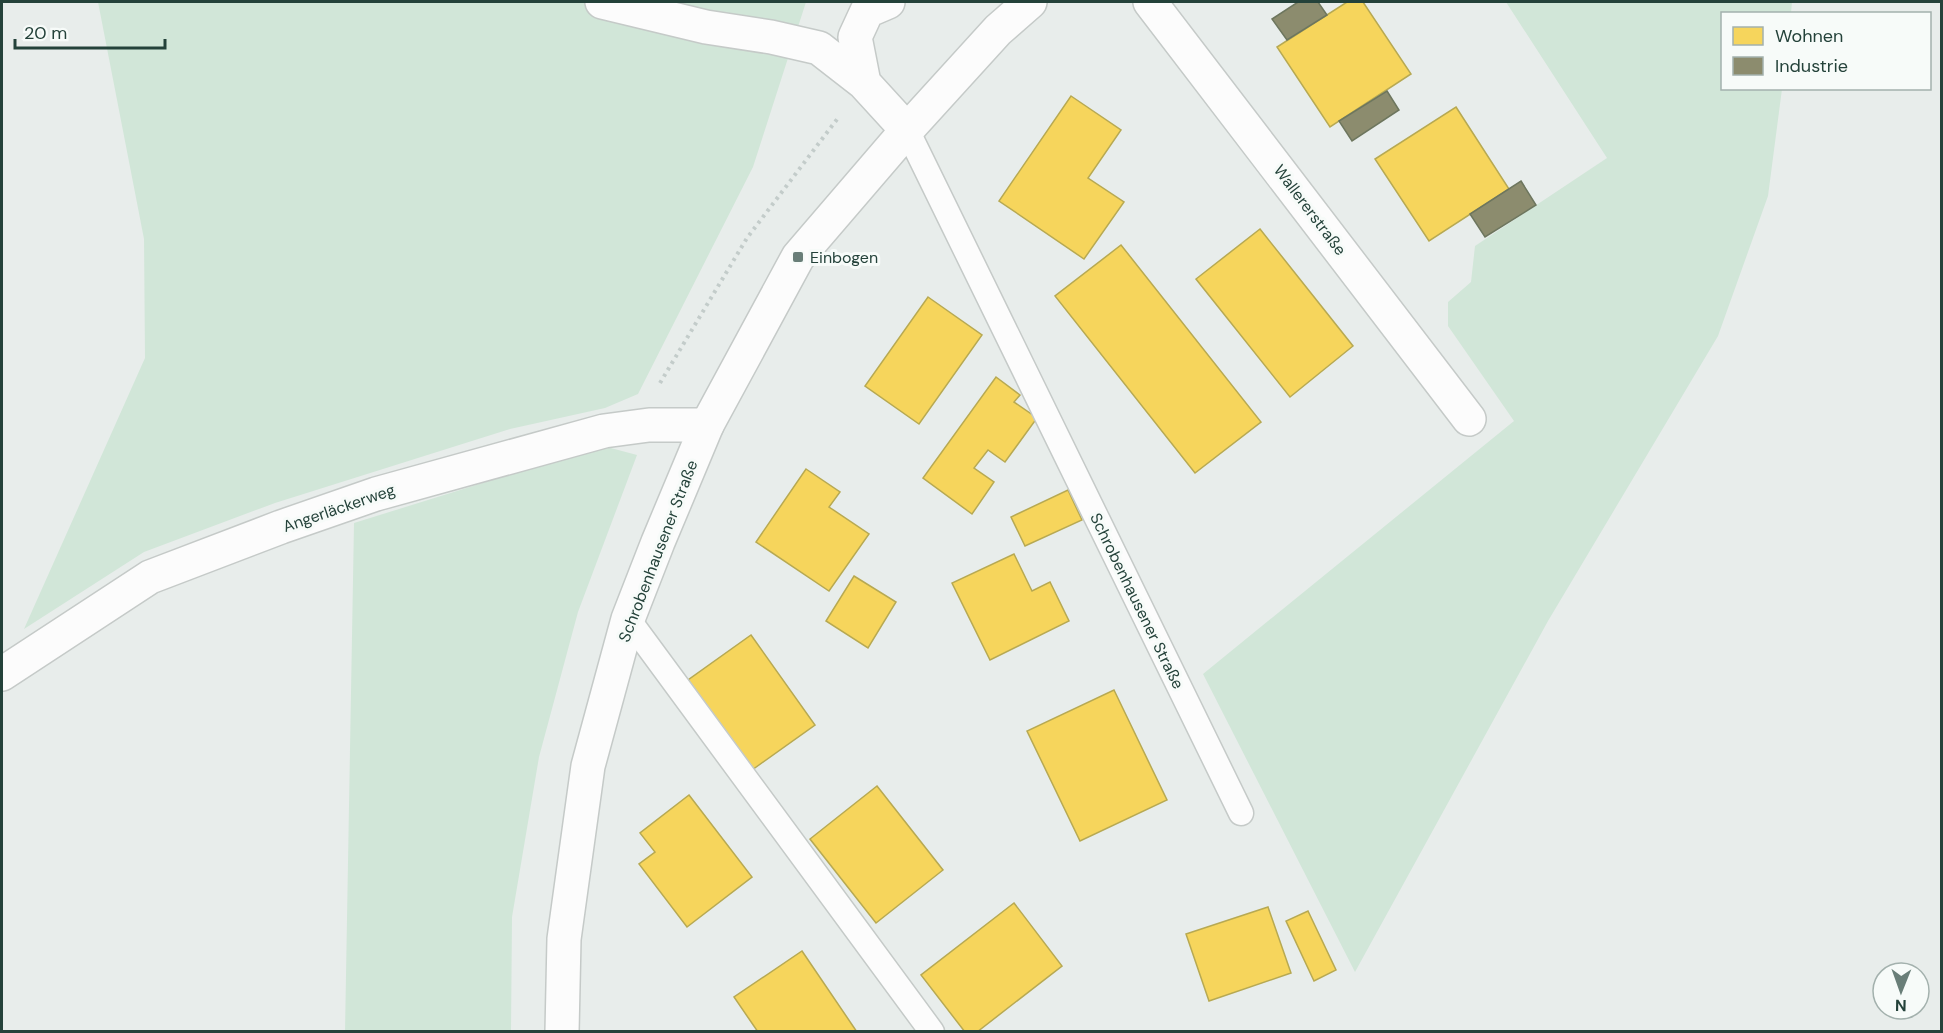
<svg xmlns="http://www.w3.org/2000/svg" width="1943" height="1033" font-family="'DM Sans',sans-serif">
  <rect width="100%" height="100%" fill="#e8edeb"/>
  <path fill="#d1e6d8" d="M98,2H806L753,167L638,394L605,408L510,429L275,503L144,552L24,629L145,358L144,239Z
    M1506,2H1792L1791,13L1722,14V88L1782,89L1768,196L1718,336L1548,621L1355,972L1203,674L1514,421L1448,326V302L1471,282L1475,246L1607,158Z
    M607,447L637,455L578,612L539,757L512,917L511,1031L345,1032L354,523L518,472Z"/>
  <path fill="#f6d55c" stroke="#b7a952" stroke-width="1.5" d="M1347,2H1363L1411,74L1330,127L1277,47Z
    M1071,96L1121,130L1088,178L1124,202L1084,259L999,201Z
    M1456,107L1509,189L1429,241L1375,159Z
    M1260,229L1353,346L1290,397L1196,279Z
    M1121,245L1261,422L1195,473L1055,296Z
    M928,297L982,335L919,424L865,386Z
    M996,377L1020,395L1014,402L1037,418L1005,462L988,450L974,468L994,482L972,514L923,478Z
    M806,469L840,492L829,507L869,534L829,591L756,542Z
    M1068,490L1082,520L1025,546L1011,517Z
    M1014,554L1032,591L1050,582L1069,621L990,660L952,583Z
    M854,576L896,602L868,648L826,621Z
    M751,635L815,725L752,770L688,680Z
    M1114,690L1167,800L1080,841L1027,731Z
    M877,786L943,870L876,923L810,839Z
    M689,795L752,877L687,927L639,864L655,852L640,833Z
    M1014,903L1062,966L977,1032H965L921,975Z
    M1268,907L1291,973L1209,1001L1186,934Z
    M1308,911L1336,970L1314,981L1286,921Z
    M802,951L857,1032H758L734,997Z"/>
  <path fill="#8c8c6e" stroke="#6d765e" stroke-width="1.5" d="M1298,2H1318L1327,15L1287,40L1272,19Z
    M1387,91L1399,110L1352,141L1339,121Z
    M1521,181L1536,205L1485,237L1470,214Z"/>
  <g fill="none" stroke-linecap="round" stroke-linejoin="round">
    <defs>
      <path id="service" d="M907,130L1241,813
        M628,619L932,1032"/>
      <path id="minor" d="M602,2L706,27L771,37L819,48L864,83L907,130
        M1150,2L1469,419
        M864,83L855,37L867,11L888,2
        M2,674L150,577L281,527L376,494L604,431L649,425H707"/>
      <path id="tertiary" d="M562,1032L564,939L588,766L628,619L658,542L707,425L798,257L907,130L998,30L1030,2"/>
    </defs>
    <use href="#service" stroke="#c5cac8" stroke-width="27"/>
    <use href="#minor" stroke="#c5cac8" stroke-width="36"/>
    <use href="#tertiary" stroke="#c5cac8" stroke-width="36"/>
    <path stroke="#c3ccca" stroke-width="4" stroke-dasharray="3 4.5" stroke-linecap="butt" d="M660,383L747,238L838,118"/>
    <use href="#service" stroke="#fcfcfc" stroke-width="24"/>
    <use href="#minor" stroke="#fcfcfc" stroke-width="33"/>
    <use href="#tertiary" stroke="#fcfcfc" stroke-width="33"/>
  </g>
  <rect fill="#697e78" stroke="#f7fbf9" stroke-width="2" x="792" y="251" width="12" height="12" rx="3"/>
  <g text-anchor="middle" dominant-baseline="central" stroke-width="6" stroke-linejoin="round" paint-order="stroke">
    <g font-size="16" fill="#24423a" stroke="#f7fbf9">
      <text transform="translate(1310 210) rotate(53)">Wallererstraße</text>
      <text transform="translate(339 508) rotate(-19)">Angerläckerweg</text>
      <text transform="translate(658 551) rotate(-69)">Schrobenhausener Straße</text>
      <text transform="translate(1137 601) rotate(64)">Schrobenhausener Straße</text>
    </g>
    <g font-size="16" fill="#24423a" stroke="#f7fbf9" text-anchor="start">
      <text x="810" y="257">Einbogen</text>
    </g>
  </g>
  <rect width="1943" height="1033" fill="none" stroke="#24423a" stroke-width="6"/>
  <rect x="1721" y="12" width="210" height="78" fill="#f7fbf9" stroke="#a3b1ad" stroke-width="1.5"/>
  <rect x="1733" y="27" width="30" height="18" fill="#f6d55c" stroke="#a3b1ad" stroke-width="1.5"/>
  <text x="1775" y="42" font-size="18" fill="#24423a">Wohnen</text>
  <rect x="1733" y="57" width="30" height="18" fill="#8c8c6e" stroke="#a3b1ad" stroke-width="1.5"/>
  <text x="1775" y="72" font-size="18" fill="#24423a">Industrie</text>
  <g transform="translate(1901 991) rotate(181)"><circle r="28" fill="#f7fbf9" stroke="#a3b1ad" stroke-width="1.5"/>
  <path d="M0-4.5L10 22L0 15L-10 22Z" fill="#697e78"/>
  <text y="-9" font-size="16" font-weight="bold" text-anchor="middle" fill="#24423a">N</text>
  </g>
  <path d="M15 39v9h150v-9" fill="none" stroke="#24423a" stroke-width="3"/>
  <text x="24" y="39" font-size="18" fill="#24423a" stroke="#f7fbf9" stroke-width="4.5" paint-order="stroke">20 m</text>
</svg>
